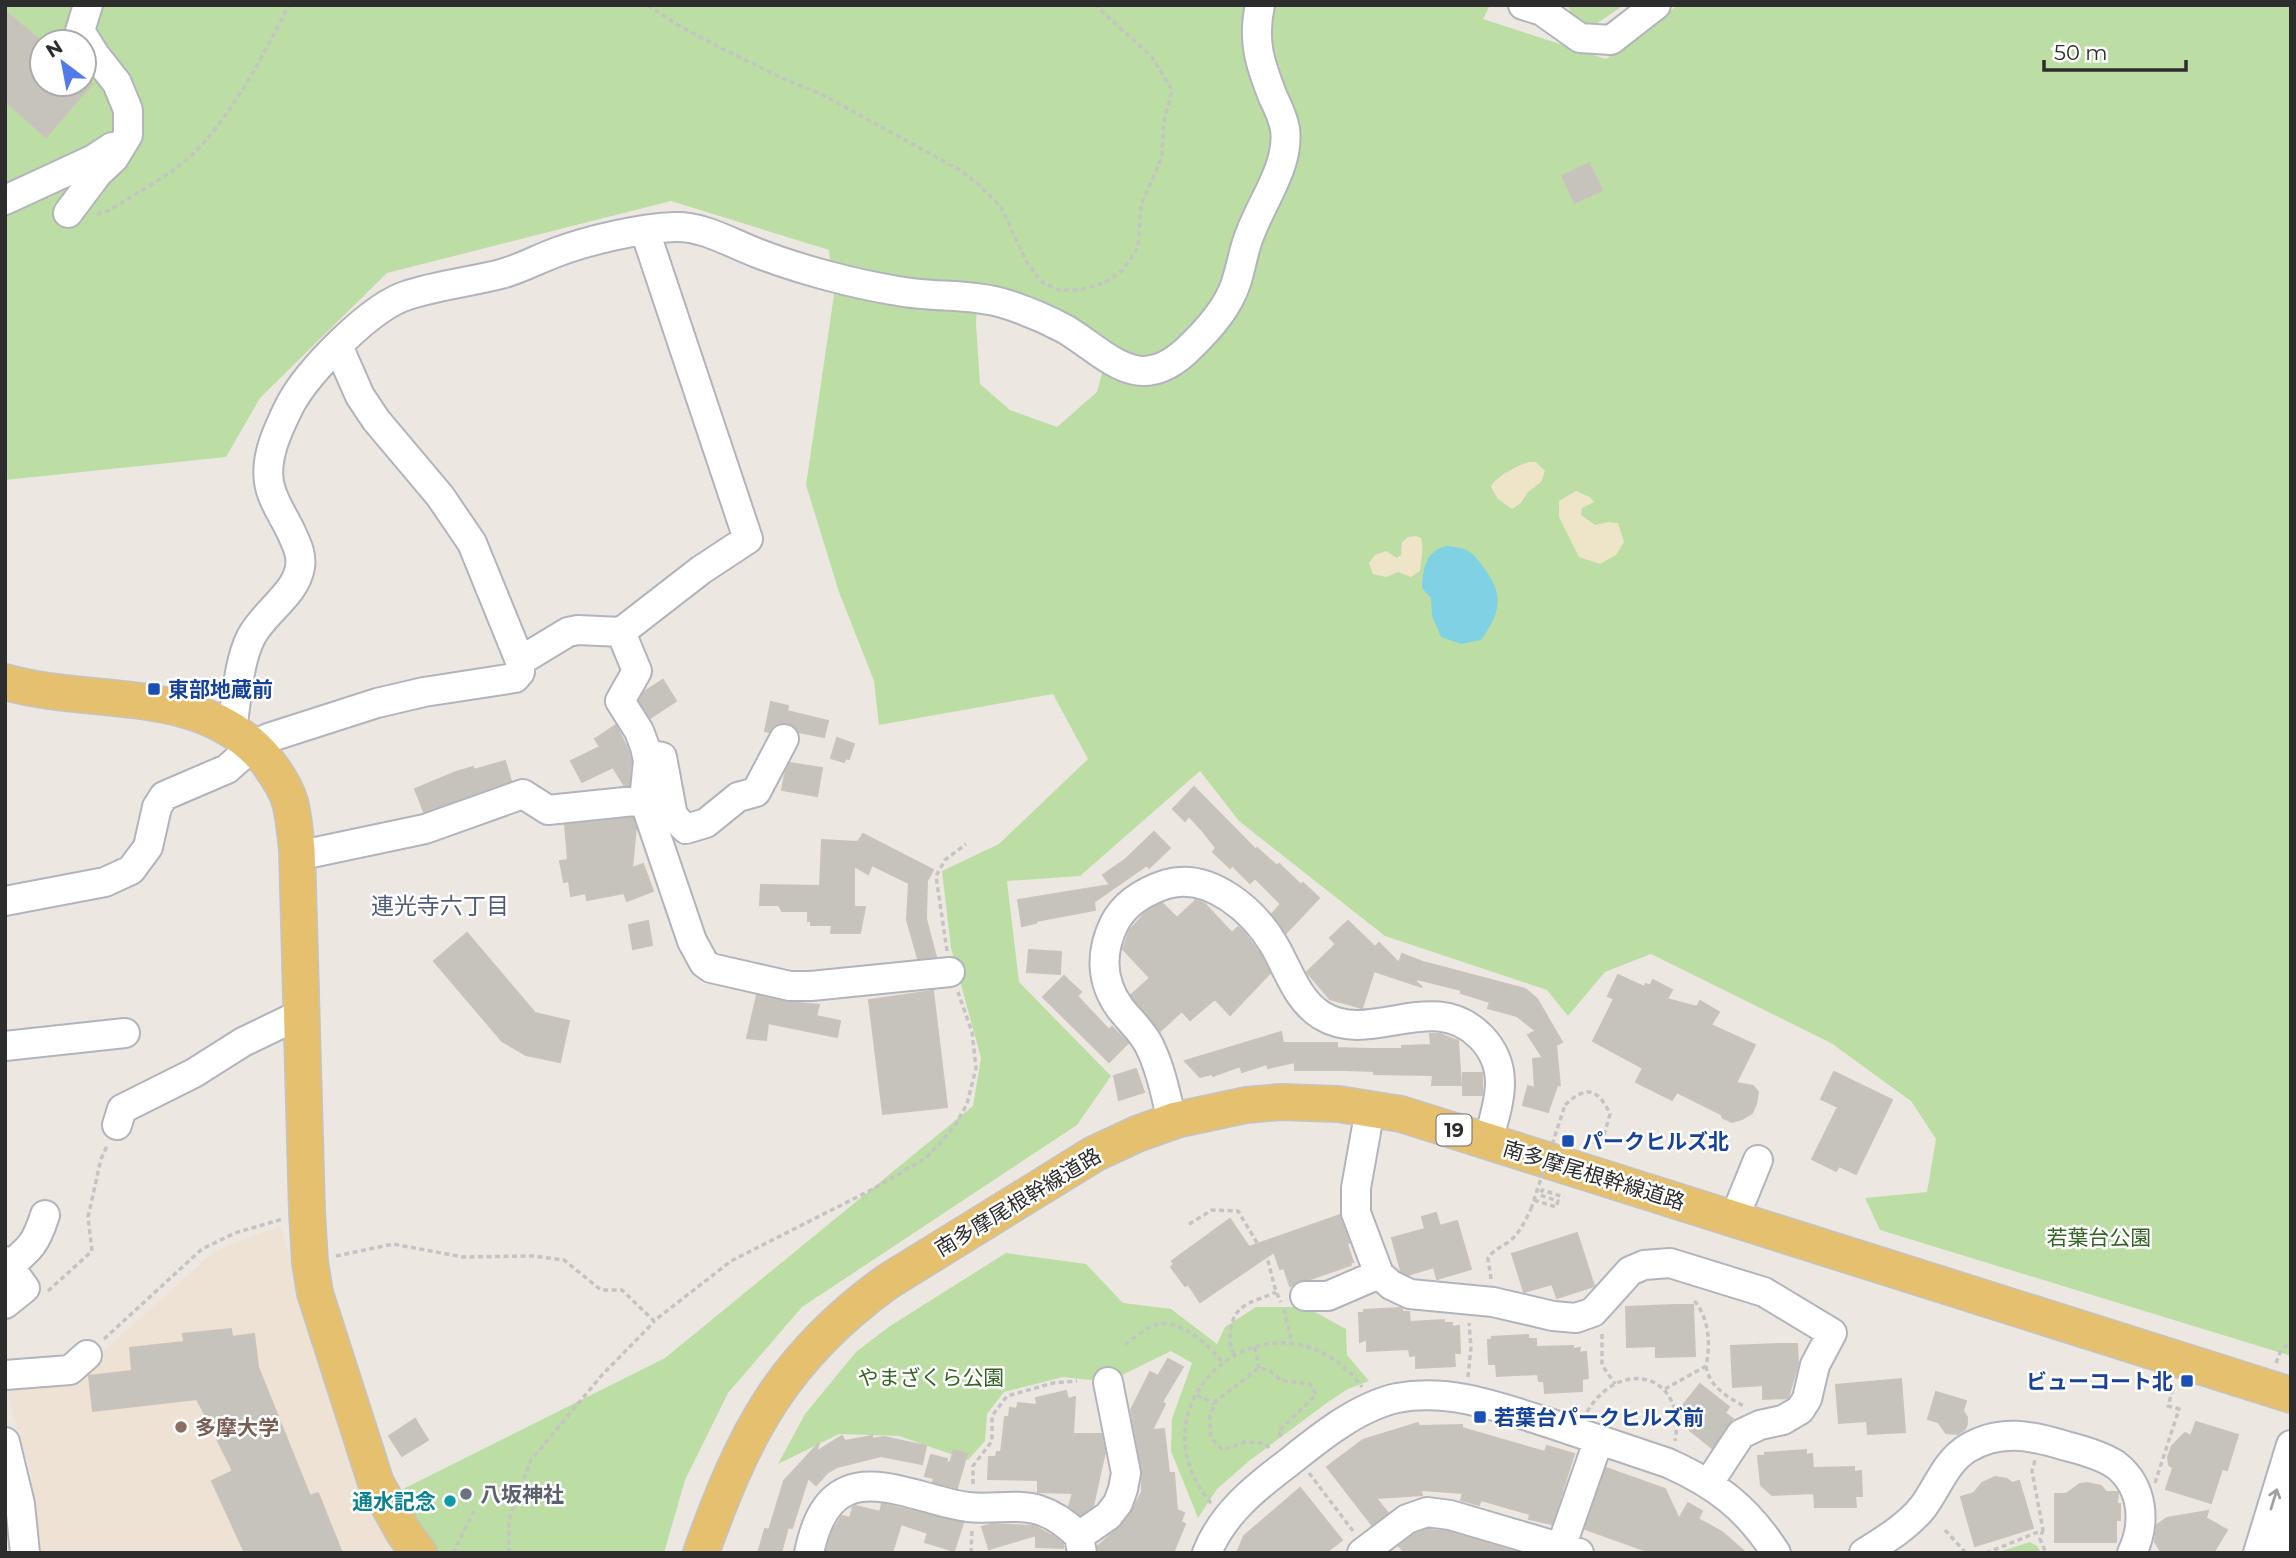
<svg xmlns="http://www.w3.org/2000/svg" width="2296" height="1558" font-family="Montserrat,'Noto Sans JP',sans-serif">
  <rect width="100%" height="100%" fill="#ede7e1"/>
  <path fill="#ede2d3" d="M280,1226L368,1506L405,1553H41L30,1469L5,1386L77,1375L215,1251Z"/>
  <path fill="#bcdea4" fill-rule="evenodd" d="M5,5H1490L1483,19L1606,59L1678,5H2291V1356L1880,1230L1865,1198L1927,1192L1936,1139L1911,1101L1831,1043L1651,954L1605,972L1568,1016L1547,990L1385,936L1239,821L1200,771L1080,876L1007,881L1019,982L1111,1076L1077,1125L802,1307L728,1393L685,1480L664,1553H437L391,1495L665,1358L973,1106L981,1058L951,948L942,871L999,844L1088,759L1053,694L879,725L874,681L839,592L806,485L834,295L829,250L671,201L387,273L260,398L226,457L5,480ZM42,42H84V84H42ZM979,285L1103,370L1097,392L1057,427L1010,410L980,384L976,323Z
    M1568,5H1624L1587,30L1571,14Z
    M1006,1253L1086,1264L1123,1303L1171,1309L1217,1344L1225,1327L1256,1307H1306L1346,1329L1347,1355L1369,1381L1348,1389L1328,1402L1249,1461L1217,1489L1198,1518L1171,1451L1172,1419L1192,1363L1171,1351L1108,1382L1063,1377L1004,1392L987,1414L985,1441L968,1460L899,1436L839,1434L778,1464L805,1414L856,1352L890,1326Z
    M2030,1542L2037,1546L2041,1553H1996Z"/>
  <path fill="#eee5c8" d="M1529,462H1536L1545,471L1541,482L1527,493L1521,503L1512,509L1498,499L1491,487C1495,477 1518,465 1529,462Z
    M1576,491L1590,497L1594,502L1582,508L1581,515L1595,525L1609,522L1618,523L1624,542L1616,555L1600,564L1579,557L1559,517V501Z
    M1416,536L1421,538C1424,548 1421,560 1420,571L1411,577L1398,572L1386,577L1373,574L1369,563L1375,555L1386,551L1397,558L1401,555L1402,542L1408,537Z"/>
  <path fill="#80d1e4" d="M1447,546C1469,548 1473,552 1486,571C1505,597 1499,615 1481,640L1461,644L1441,637L1432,616L1431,598L1422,588C1423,568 1426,550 1447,546Z"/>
  <path fill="#c6c2bc" stroke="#c9c3bb" stroke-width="2" d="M5,11L42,42V84H92L46,137L5,101Z
    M1589,163L1602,190L1575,203L1562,176Z
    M663,680L676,701L650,718L639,701L644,692Z
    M771,702L788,706L787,711L828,721L824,737L799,732L792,725L784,722L775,725L769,732L765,731Z
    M616,725L629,752L631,762L629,785H624L613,767L582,782L571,761L600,747L595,739Z
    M837,738L854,744L849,759L846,758L844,762L831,758Z
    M505,761L511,781L424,812L415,789L456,772L473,767L474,770Z
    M790,763L822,768L817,796L782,790L785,774Z
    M1194,787L1256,850L1257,848L1277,866L1279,864L1301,885L1303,883L1319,898L1286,933L1272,914L1281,904L1255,878L1250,883L1232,865L1230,868L1213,852L1216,848L1201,829L1189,816L1185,821L1173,809Z
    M633,818L636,827L632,868L643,864L653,891L627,901L624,893L587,900L586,893L571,896L569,881L564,882L560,861L568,860L565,825Z
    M1154,832L1170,848L1149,868L1147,865L1094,902L1095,910L1036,921V923L1022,926L1018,900L1110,885L1103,875L1126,859Z
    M863,834L933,870L927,881L926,919L936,957L918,959L907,920L909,883L872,865L868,874L854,866V907H865L860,933H831L832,925H811V921H808V911H782L779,905H760L761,885L820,886L822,840L858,842Z
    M1196,900L1205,904L1232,933L1238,927L1243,931L1260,954L1270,973L1230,1015L1215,999L1190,1020L1182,1011L1160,1031L1131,995L1150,978L1123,949L1130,930L1146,912L1162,903L1177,918Z
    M648,921L652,945L633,949L629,925Z
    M1348,921L1375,947L1379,943L1399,963L1402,954L1423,962L1525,989L1537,999L1562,1042L1556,1045L1560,1086L1558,1083L1548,1112L1523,1105L1528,1086L1535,1088L1533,1059L1543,1058L1528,1035L1536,1031L1517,1016L1488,1008L1490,1002L1461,993V990L1417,979L1416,982L1422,987L1374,971L1362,1008L1330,999L1307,972L1336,944L1330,938Z
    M467,933L535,1013L569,1021L560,1062L526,1055L502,1041L434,961Z
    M1029,950L1061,952L1060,974L1027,972Z
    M1618,975L1644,987L1646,984L1650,986L1653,980L1672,990L1667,999L1697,1007L1700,1001L1719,1012L1711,1025L1755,1045L1736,1083L1753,1086L1758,1092L1756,1104L1752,1113L1742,1119L1732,1122L1723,1118L1721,1114L1677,1092L1672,1100L1636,1082L1643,1068L1593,1041L1614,999L1608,996Z
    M1064,976L1081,992L1077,996L1109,1030L1112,1027L1128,1043L1109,1062L1043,997Z
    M933,991L947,1107L883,1114L869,1000Z
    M757,995L787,1002L819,1005L816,1016L840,1021L837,1037L768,1023L766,1040L747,1038Z
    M1281,1032L1283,1043H1337V1048L1370,1049H1402V1046L1431,1045L1430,1034H1440L1458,1041L1461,1085H1432L1433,1075L1374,1074V1071L1345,1070H1295V1062L1268,1068L1267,1064L1242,1072L1240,1066L1213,1076L1212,1074L1200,1077L1185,1061Z
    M1136,1069L1144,1092L1119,1100L1114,1076Z
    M1834,1072L1892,1100L1856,1174L1839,1166L1836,1171L1812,1159L1838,1107L1821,1099Z
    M1463,1073H1482V1095H1463Z
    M1436,1213L1440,1226L1457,1221L1471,1269L1437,1279L1434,1267L1408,1275L1401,1271L1392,1238L1425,1229L1422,1217Z
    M1340,1215L1349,1243L1347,1244L1353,1262H1350L1351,1265L1290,1286L1284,1268L1280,1269L1274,1252L1200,1302L1188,1284L1185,1286L1171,1267L1174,1264L1172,1261L1230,1219L1249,1247Z
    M1577,1233L1594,1286L1557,1298L1552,1284L1524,1292L1512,1254Z
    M1675,1305H1693L1695,1356L1656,1357V1346L1627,1347L1626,1307Z
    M1401,1308L1403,1312H1409L1410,1322L1444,1320V1323H1452V1327L1459,1326L1460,1353H1454L1455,1366L1416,1368V1355L1410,1356L1409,1349L1367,1351V1339L1360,1342L1359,1313H1364V1310Z
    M231,1329L232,1337L254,1334L258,1367L310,1496L318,1493L342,1553H245L212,1481L233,1471L197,1399L93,1411L89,1376L132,1371L130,1348L184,1342L183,1334Z
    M1528,1335V1339H1536V1347L1573,1346V1349L1580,1348L1579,1353L1586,1352L1588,1378L1582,1379V1391L1545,1393L1544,1381H1539L1538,1374L1497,1376L1496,1364H1489L1488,1340H1492V1337Z
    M1779,1344H1797L1798,1364L1788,1398L1763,1399V1385L1733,1387L1731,1346Z
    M1168,1359L1183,1367L1162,1402L1165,1404L1152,1430L1164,1429L1169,1473H1174L1177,1510L1184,1513L1181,1522L1185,1524L1173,1553H1098V1546L1121,1526L1131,1513L1142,1492V1470L1131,1410L1150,1372L1158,1376Z
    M1901,1379L1905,1432L1868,1434L1867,1421L1839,1423L1836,1385Z
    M1700,1384L1729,1407L1725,1413L1733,1419L1712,1448L1686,1427L1693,1418L1680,1409Z
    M1066,1391L1068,1399L1075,1397L1073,1434H1101L1105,1452L1093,1506L1081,1515L1069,1506L1073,1493L1038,1492V1480L988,1479L989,1457H996L997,1452H1001L1005,1417H1009L1010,1408L1017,1409L1018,1403L1037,1405L1036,1398Z
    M1936,1392L1966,1401L1963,1411L1967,1417V1424L1965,1429L1958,1434L1946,1433L1938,1422L1928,1419Z
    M415,1419L428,1440L402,1456L389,1436Z
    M2196,1422L2238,1435L2227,1470L2222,1469L2211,1503L2166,1489L2173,1468L2169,1465L2168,1457L2172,1446L2185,1433L2191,1436Z
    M1418,1423L1419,1426L1462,1425V1428L1545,1452L1547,1446L1574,1454L1552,1524L1529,1519L1530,1514L1481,1500L1479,1505L1461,1500L1463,1493L1421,1490L1422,1495L1376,1498L1388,1513L1372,1525L1327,1467L1363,1440Z
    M842,1436L845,1441L872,1436V1439L884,1437L926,1446L922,1464L881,1456L837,1467L827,1473L816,1485L808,1478L792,1528L788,1527L781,1553H758L765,1529L769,1530L784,1481L819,1443L816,1452Z
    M954,1450L967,1454L957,1488L933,1482L934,1478L925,1476L931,1455L947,1459L946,1462L950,1463Z
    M1806,1450V1455L1812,1454L1813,1468L1854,1467V1472L1861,1471L1862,1496H1855L1856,1507H1815L1814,1493L1772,1495L1761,1485L1758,1456H1765V1453Z
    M1606,1468L1665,1489L1679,1519L1688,1503L1702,1511L1698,1519L1722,1532L1746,1553H1652L1585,1529Z
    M1995,1477L2007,1479L2012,1483L2019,1481L2033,1528L1975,1546L1961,1497L1974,1493L1982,1483Z
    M2087,1483L2101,1486L2106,1492H2118L2117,1504H2120V1520H2116V1542H2055V1494H2066L2080,1484Z
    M1300,1488L1342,1540L1325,1553H1237L1244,1536Z
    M882,1504L963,1523L954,1551L925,1542L928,1533L901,1524L892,1553H826L833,1530L842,1516L850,1518L853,1507L856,1506L880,1512Z
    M2208,1511L2206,1518L2227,1530L2213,1553H2162L2155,1542L2157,1525L2167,1518Z
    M992,1524L1034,1526L1055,1537L1063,1544V1548L1036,1547V1535L989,1549L982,1527Z
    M1426,1530L1447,1531L1519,1553H1405L1399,1546L1415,1534Z"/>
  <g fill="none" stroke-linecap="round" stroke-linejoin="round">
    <defs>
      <path id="minor" d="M1523,5L1542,11L1580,38L1611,40L1656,5
        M5,200L94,159L112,147
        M68,213L98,173L114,158L128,135V110L117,83L95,55L80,31L88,5
        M621,632L637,671L620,701L639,731L645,747L648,761L644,800L692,941L704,963L711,968L790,986H811L950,972
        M520,661L568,632L578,630L621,632L701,570L748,539L645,231
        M232,729C237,699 238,663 251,637C264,612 296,594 300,567C302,555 297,545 292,534C285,518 274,504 270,487C263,460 278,429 290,405C308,371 371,306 408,295C438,285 470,282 501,274C520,269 538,259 557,252C589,240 641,228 675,227C703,226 731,243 757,253C798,269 854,284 898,291C935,298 973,293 1009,305C1027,311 1048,320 1065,329C1108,355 1137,395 1185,352C1201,337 1219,318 1229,299C1241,278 1241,255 1250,234C1262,201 1290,165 1285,129C1283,118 1278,107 1273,97C1260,64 1252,41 1260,5
        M647,754L662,757L673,816L686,829L706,823L738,797L756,792L784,739
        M297,856L425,829L523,794L548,810L644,800
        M5,901L105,882L131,870L148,847L157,807L164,796L227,769L253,746L268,738L377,703L424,692L515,678L520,672V661L472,543L440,496L376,420L360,396L338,346
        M5,1046L125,1033
        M1370,1109L1356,1188V1213L1379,1274L1391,1285L1410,1294L1493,1302L1553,1316L1576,1318L1593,1312L1630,1271L1644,1265L1670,1263L1764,1292L1832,1333L1815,1365L1807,1399L1800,1410L1783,1420L1760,1425L1741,1434L1708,1484
        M1172,1121C1166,1096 1161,1069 1149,1045C1142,1031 1130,1021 1120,1008C1101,982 1100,953 1114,924C1125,902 1145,891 1167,884C1210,872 1254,911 1274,945C1288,969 1297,1000 1321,1015C1371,1047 1433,987 1481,1037C1512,1069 1498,1104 1488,1141
        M117,1125L122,1109L194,1073L243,1042L301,1014
        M1734,1219L1758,1160
        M5,1261L25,1288L5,1304
        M9,1266C31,1248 36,1243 45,1215
        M1305,1296H1328L1379,1274
        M5,1375L70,1370L87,1355
        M5,1442L20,1504L25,1553
        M809,1553C814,1529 823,1501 847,1491C879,1476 933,1503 968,1507C991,1510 1017,1503 1039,1510C1055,1515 1067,1524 1079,1536
        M1082,1553L1079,1536L1108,1516L1118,1503L1123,1489L1126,1473L1108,1382
        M1207,1553C1222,1514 1256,1487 1288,1463C1319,1438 1357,1407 1397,1398C1451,1388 1502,1408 1552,1424C1591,1437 1630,1450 1668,1463C1717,1485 1747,1508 1776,1553
        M1362,1553L1407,1519L1427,1512L1450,1515L1579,1553
        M1559,1553L1599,1439
        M1864,1553C1885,1540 1908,1526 1923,1507C1938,1487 1946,1461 1968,1448C2001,1428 2033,1436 2066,1446C2082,1450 2103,1456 2116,1465C2144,1487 2146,1524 2132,1553
        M2258,1553L2291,1445
        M2278,1553L2291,1514"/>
      <path id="major" d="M5,682C92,707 202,683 266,760C276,773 285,786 290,802C294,817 295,834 297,849L307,1212L310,1262L315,1293L376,1483L404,1533L419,1553
        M701,1553C744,1433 782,1358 887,1282L1094,1154L1137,1134L1176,1120L1246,1105L1281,1102L1338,1104L1401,1114L2291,1395"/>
    </defs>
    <use href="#minor" stroke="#b2b4bc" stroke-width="32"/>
    <use href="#major" stroke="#c4c4c4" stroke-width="38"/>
    <path stroke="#c4c4c4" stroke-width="3.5" stroke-dasharray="5 3.5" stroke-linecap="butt" d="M648,5L676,24L719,47L782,78L821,94L960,170L979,185L1001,207L1026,261L1042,282L1059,290H1080L1104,283L1123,270L1138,247L1141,205L1162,157L1164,122L1172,90L1152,57L1095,5
      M97,214L110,210C135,194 174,173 195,152C235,110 263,56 289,5
      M947,951L936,876L945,860L966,844
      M1565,1105C1586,1085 1598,1088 1610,1114L1600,1149
      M1534,1200L1556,1207L1558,1201L1540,1195L1542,1190L1564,1197
      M1189,1224L1212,1210L1238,1211L1268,1261L1276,1292L1281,1302
      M336,1256L393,1244L463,1257L533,1256L564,1260L601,1290H622L654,1321L731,1261L871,1190L926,1158L954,1127L967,1104L976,1068L972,1032L958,992
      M1491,1279L1488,1258C1494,1250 1499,1248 1507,1243C1519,1235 1525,1221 1531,1209
      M48,1291L92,1251L88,1217L101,1159L107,1146
      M1284,1309L1292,1344
      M1602,1334V1365L1615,1384
      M104,1339L202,1249L235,1233L283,1219
      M1125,1344C1133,1339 1150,1325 1158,1324C1181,1319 1211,1347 1223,1363
      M1255,1347L1259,1368
      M1234,1355C1230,1345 1229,1338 1231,1328C1235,1302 1256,1302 1276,1292
      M2276,1363L2281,1350L2291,1342
      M1706,1366C1708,1385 1728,1398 1744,1406
      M1468,1377L1471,1347L1469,1323
      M1665,1389L1706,1366C1711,1343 1709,1316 1692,1298
      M1197,1395L1215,1404
      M1587,1412C1619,1357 1687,1372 1675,1441
      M1269,1448L1265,1443L1245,1442L1223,1450L1211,1438L1210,1416L1216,1401L1259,1368L1269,1370L1281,1380L1310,1384L1316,1395L1278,1432L1284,1439
      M1309,1473L1353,1531
      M2155,1483L2179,1409L2168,1406L2174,1385
      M973,1484V1466L992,1441V1416L1007,1396L1053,1383L1077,1381
      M1211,1503C1123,1399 1278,1275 1362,1387
      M1945,1530L1966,1553
      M2043,1530L2040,1539L2046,1553
      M453,1553L474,1511
      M509,1553V1519L531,1460L602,1375L654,1322
      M971,1553L972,1530
      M1986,1553L2043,1530L2032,1471L2035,1460"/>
    <use href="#minor" stroke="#fff" stroke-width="28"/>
    <use href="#major" stroke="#e4c06f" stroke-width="35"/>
    <path stroke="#c4c4c4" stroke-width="3.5" stroke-dasharray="5 3.5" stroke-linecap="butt" d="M1531,1209L1565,1105"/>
  </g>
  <defs><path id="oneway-shaft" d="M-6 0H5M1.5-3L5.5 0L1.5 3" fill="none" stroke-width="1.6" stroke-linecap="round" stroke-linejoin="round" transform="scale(1.75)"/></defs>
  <use stroke="#a0a0a0" href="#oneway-shaft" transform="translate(2274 1499) rotate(-73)"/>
  <g fill="#1a4fb4" stroke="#fff" stroke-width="2.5">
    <rect x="147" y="682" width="14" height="14" rx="3.5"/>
    <rect x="1561" y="1134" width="14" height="14" rx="3.5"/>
    <rect x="2180" y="1374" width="14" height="14" rx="3.5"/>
    <rect x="1473" y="1410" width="14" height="14" rx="3.5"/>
  </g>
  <circle fill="#8d6e63" stroke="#fff" stroke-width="2.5" cx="181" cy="1427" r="7"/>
  <circle fill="#6b7280" stroke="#fff" stroke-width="2.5" cx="466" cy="1494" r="7"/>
  <circle fill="#0f9aa8" stroke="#fff" stroke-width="2.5" cx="450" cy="1501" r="7"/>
  <g text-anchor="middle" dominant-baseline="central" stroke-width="5" stroke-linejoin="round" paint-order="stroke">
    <rect fill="#fff" stroke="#6c6c6c" stroke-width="2" x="1436.5" y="1114.5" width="35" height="31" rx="5"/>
    <g font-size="19" font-weight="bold" fill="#2d2d2d">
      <text x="1454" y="1130">19</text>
    </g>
    <g font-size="21" font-weight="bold" fill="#164399" stroke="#fff" text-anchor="start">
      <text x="168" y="689">東部地蔵前</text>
      <text x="1582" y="1141">パークヒルズ北</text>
      <text x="2173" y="1381" text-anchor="end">ビューコート北</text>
      <text x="1494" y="1417">若葉台パークヒルズ前</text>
    </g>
    <g font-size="21" fill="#2d2d2d" stroke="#fff">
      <text transform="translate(1594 1175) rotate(17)">南多摩尾根幹線道路</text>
      <text transform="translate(1018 1202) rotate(-31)">南多摩尾根幹線道路</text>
    </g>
    <g font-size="21" fill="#356523" stroke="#fff">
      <text x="2099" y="1237">若葉台公園</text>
      <text x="931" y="1377">やまざくら公園</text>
    </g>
    <g font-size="21" font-weight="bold" fill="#785e54" stroke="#fff" text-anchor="start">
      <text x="195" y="1427">多摩大学</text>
    </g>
    <g font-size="21" font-weight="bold" fill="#5b616d" stroke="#fff" text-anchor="start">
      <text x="480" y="1494">八坂神社</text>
    </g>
    <g font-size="21" font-weight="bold" fill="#0d838f" stroke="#fff" text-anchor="end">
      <text x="436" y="1501">通水記念</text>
    </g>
    <g font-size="23" fill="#515c7a" stroke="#fff">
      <text x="440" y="906">連光寺六丁目</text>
    </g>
  </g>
  <rect width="2296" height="1558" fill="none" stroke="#2d2d2d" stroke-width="14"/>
  <g transform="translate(63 63) rotate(328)"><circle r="33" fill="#ffffff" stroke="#ababab" stroke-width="2"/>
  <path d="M0-5L12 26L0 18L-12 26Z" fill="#527ae9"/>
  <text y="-10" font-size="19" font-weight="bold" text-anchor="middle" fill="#2d2d2d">N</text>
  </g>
  <path d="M2044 60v10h142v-10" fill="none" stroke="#2d2d2d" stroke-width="3.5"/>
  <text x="2054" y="60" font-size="21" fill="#2d2d2d" stroke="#ffffff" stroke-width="5" paint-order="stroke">50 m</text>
</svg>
